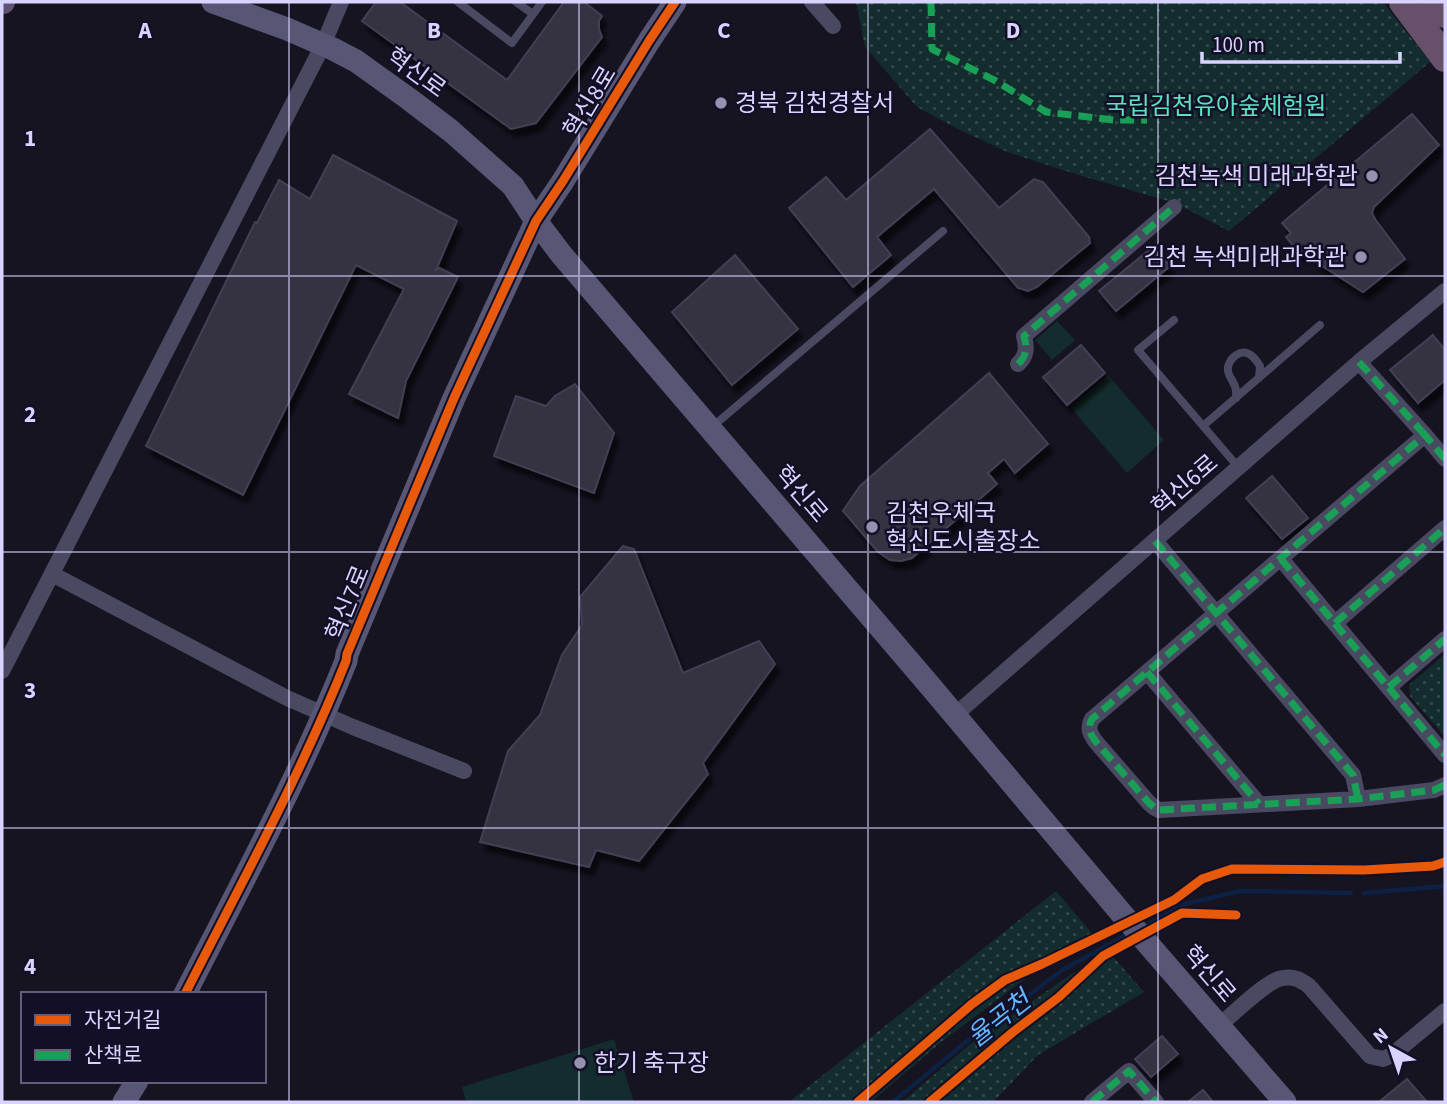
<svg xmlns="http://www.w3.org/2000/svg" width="1447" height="1104" font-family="'Source Sans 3','Noto Sans KR',sans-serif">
  <defs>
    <pattern id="park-dots" width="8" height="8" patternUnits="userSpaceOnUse" patternTransform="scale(1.75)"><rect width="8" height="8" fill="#132c2d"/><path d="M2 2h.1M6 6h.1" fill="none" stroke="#354a4c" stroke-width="1.8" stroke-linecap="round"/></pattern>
    <filter id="shadow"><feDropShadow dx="4.5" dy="8" stdDeviation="2" flood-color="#0009"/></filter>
  </defs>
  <rect width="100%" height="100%" fill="#161421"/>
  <path fill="#132c2d" d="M1057,321L1075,340L1052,360L1035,340Z
    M1108,375L1164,440L1127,473L1071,408Z
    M614,1039L634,1102H466L462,1087Z"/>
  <path fill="url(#park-dots)" d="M856,2H1383L1430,62L1229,231L1175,203L1082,176L1007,152L956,128L917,107L865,47Z
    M1445,654V737L1410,696L1409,685Z
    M1056,891L1097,939L1033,973L940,1043L871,1102H789Z
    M1108,951L1144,992L1038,1055L993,1102H902L968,1046L1067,977Z"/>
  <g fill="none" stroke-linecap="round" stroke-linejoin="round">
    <path stroke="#0d2144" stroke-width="4.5" d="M1364,893L1445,886
      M1142,927L1185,904L1240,891L1351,893
      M893,1102L966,1042L1064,969L1128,934"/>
  </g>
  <path fill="#343243" stroke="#433f54" stroke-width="2" filter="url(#shadow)" d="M376,2H400L507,80L564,2H584L602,16L599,21V29L602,37L536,123L511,129L362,21Z
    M1412,114L1439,145L1374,207L1372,213L1375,219L1405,259L1363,292L1316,262L1308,252L1302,257L1286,237L1291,233L1282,223Z
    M930,129L999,208L1034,179L1043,182L1089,237L1090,243L1037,287L1028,291L1018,288L934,189L877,237L891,255L853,287L789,208L826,177L846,200Z
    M333,155L457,221L436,270L439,268L458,277L406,381L398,418L349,394L404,289L356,265L243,495L146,446L255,222L257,223L279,180L310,199Z
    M1154,246L1170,266L1116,311L1099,291Z
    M735,255L798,329L732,385L672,312Z
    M1433,335L1445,350V380L1418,403L1390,370Z
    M1081,345L1105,373L1067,405L1043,377Z
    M989,373L1048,444L1015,473L1004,459L988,473L997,484L912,558L901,561L890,560L878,552L843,511L860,486Z
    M575,384L614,433L594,493L494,456L516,396L546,406L555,396Z
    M1272,476L1308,518L1282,539L1246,498Z
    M623,546L634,549L683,673L759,641L775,664L703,763L708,774L639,861L596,850L589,867L480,842L508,751L540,715L562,655L582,625L580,597Z
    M1162,1036L1178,1054L1151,1077L1135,1059Z
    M1407,1079L1427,1102H1379Z
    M1203,1090L1213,1102H1188Z"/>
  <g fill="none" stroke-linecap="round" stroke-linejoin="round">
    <path stroke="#4a4962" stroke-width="8" d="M458,2L512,43L542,2
      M516,2L533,14
      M1174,320L1138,350L1239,468
      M1236,398C1238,381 1226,378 1228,367C1230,358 1240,349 1249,354C1254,356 1257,362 1260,366L1259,378
      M1203,426L1320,325
      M712,427L943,231"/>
    <path stroke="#4a4962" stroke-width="16" d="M812,2L833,26
      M1359,362L1425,435
      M1018,364C1027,356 1027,347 1024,336L1174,207
      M1445,459L1425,435L1092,719C1087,728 1090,734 1096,742L1149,803L1155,808L1159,810L1358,799L1434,790L1445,785
      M1155,541L1353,775L1358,799
      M1281,559L1445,755
      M52,574L287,698L353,727L464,771
      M1335,623L1445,528
      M2,671L323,45L341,2
      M1147,672L1259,804
      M1389,687L1445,639
      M955,715L1359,362L1445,291
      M1219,1026C1233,1014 1268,979 1283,978C1294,976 1301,980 1309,986L1370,1056L1383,1059L1392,1055L1445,1011
      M1092,1102L1129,1071L1156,1102"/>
    <path stroke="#575674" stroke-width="23" d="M213,2L287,29L333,49L356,61L409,99L451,131L513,186L536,221L561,254L931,687L1122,914L1285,1102
      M185,994C241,884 300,776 346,661L347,654L454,398L536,221L563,181L649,41L675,2
      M124,1102L137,1081"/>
    <path stroke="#5e5373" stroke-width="24" d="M2,2H3"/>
    <path stroke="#67516a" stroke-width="28" d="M1403,2L1445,58
      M1436,2L1445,14"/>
    <path stroke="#1a9f57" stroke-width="7" stroke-dasharray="14 7" stroke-linecap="butt" d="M931,2L932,49L996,81L1046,112L1114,120H1147
      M1359,362L1425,435
      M1018,364C1027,356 1027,347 1024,336L1174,207
      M1445,459L1425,435L1092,719C1087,728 1090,734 1096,742L1149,803L1155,808L1159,810L1358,799L1434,790L1445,785
      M1155,541L1353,775L1358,799
      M1281,559L1445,755
      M1335,623L1445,528
      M1147,672L1259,804
      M1389,687L1445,639
      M1092,1102L1129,1071L1156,1102"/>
    <defs>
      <path id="cycleway" d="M185,994C241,884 300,776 346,661L347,654L454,398L536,221L563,181L649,41L675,2
        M858,1102L972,1004L1005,980L1042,964L1174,900L1202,879L1232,869L1364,870L1433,866L1445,862
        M930,1102L1013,1032L1059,997L1103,956L1182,913L1236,915"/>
    </defs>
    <use href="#cycleway" stroke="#130f26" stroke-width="13"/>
    <use href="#cycleway" stroke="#e8590c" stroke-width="9"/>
  </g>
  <path fill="none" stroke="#d9d4ff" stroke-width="2" stroke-opacity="0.55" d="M289,2V1102M579,2V1102M868,2V1102M1158,2V1102M2,276H1445M2,552H1445M2,828H1445"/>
  <g fill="#9591b1" stroke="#130f26" stroke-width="2.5">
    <circle cx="721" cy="103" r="7"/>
    <circle cx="1372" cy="176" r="7"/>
    <circle cx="1361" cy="257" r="7"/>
    <circle cx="872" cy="527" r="7"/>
    <circle cx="580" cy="1063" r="7"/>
  </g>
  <g text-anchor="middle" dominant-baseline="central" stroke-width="5" stroke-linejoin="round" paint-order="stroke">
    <g font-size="24" fill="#d9d4ff" stroke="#130f26">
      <text transform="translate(416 73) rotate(36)">혁신로</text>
      <text transform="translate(590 102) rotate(-59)">혁신8로</text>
      <text transform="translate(1185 485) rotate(-41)">혁신6로</text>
      <text transform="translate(801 494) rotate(49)">혁신로</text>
      <text transform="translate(348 603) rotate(-68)">혁신7로</text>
      <text transform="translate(1209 974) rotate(49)">혁신로</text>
    </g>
    <g font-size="24" fill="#d9d4ff" stroke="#130f26" text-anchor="start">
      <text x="735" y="103">경북 김천경찰서</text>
      <text x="1358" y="176" text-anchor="end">김천녹색 미래과학관</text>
      <text x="1347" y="257" text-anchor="end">김천 녹색미래과학관</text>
      <text x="886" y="513">김천우체국<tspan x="886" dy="28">혁신도시출장소</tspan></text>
      <text x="594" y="1063">한기 축구장</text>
    </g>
    <g font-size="24" fill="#5fe0c0" stroke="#130f26">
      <text x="1216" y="106">국립김천유아숲체험원</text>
    </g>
    <g font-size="26" font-style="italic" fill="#62b6ff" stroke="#130f26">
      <text transform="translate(999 1019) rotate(-38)">율곡천</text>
    </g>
  </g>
  <g font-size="23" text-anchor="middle" font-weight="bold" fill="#d9d4ff" stroke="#130f26" stroke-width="5" stroke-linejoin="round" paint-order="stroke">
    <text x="145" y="38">A</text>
    <text x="434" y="38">B</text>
    <text x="724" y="38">C</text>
    <text x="1013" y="38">D</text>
    <text x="30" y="146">1</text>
    <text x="30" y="422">2</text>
    <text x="30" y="698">3</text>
    <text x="30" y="974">4</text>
  </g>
  <rect width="1447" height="1104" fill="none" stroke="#d9d4ff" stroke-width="7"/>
  <rect x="21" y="992" width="245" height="91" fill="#130f26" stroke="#625e7d" stroke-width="2"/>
  <rect x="35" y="1015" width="35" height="10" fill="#e8590c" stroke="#625e7d" stroke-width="2"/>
  <text x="84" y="1027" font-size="21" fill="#d9d4ff">자전거길</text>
  <rect x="35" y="1050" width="35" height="10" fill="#1a9f57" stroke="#625e7d" stroke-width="2"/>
  <text x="84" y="1062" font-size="21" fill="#d9d4ff">산책로</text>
  <g transform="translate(1391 1048) rotate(320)" stroke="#130f26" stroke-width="5" paint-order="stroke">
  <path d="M0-5L12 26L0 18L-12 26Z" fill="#d9d4ff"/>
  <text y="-10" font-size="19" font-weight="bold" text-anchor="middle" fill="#d9d4ff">N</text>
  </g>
  <path d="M1202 52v10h198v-10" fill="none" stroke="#d9d4ff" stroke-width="3.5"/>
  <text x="1212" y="52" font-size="21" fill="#d9d4ff" stroke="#130f26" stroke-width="5" paint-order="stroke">100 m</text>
</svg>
